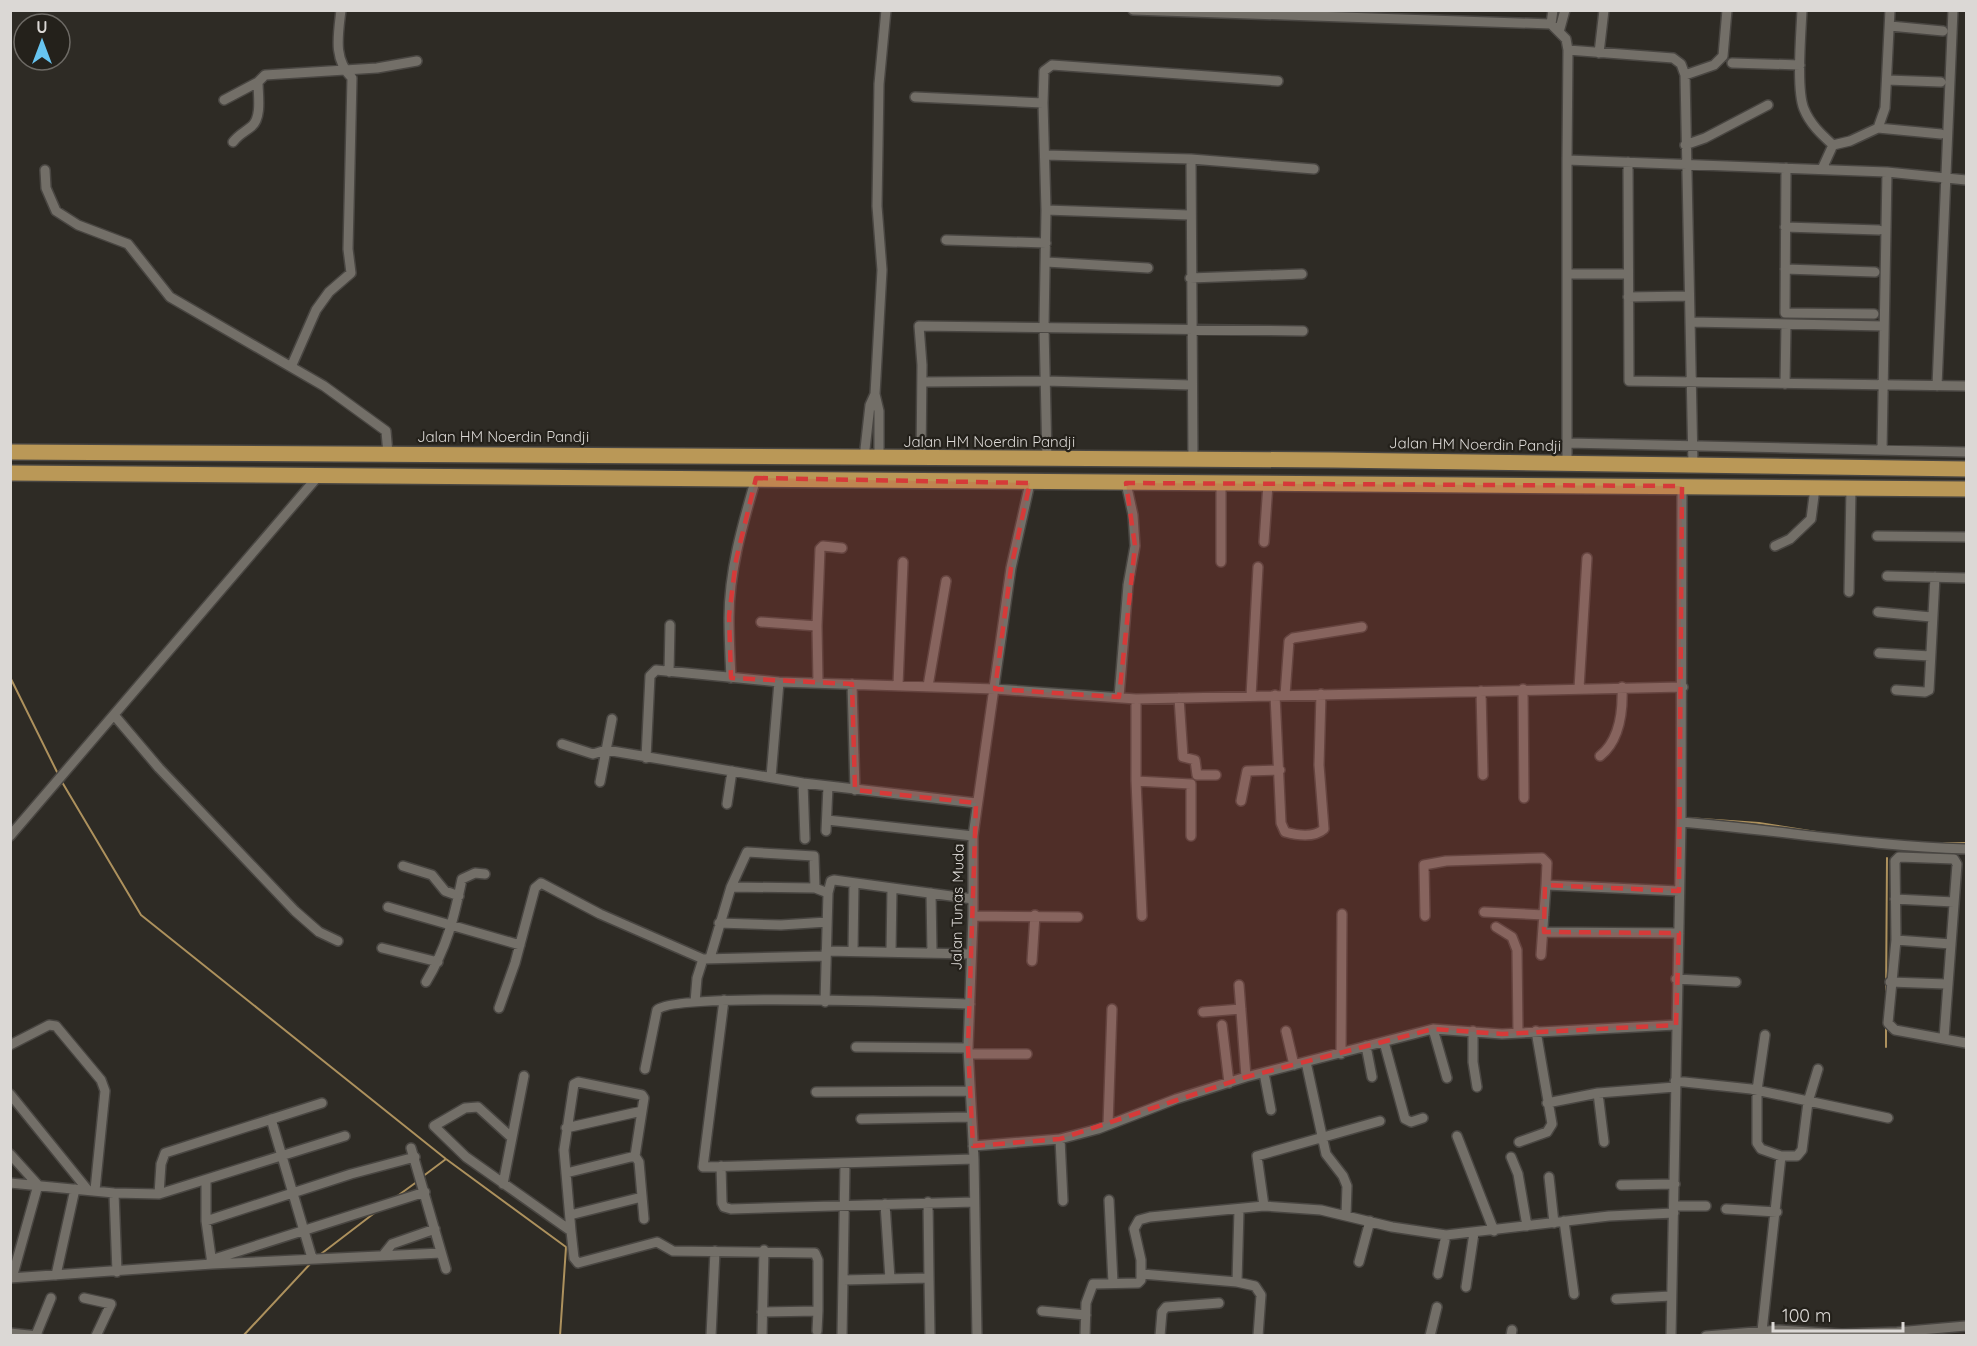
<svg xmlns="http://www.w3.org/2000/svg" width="1977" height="1346" font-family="Quicksand,sans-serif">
  <rect width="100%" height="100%" fill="#2e2b25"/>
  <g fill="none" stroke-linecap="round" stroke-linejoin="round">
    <path stroke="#ad915d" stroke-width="2" d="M10,677L58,774
      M62,782L141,915L446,1159L566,1247L560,1336
      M1687,818L1759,823L1829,834
      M1927,843H1966
      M1886,999L1887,858
      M1886,1047V1026
      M422,1177L446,1159
      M396,1197L418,1181
      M317,1257L377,1211
      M243,1336L311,1263"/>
    <defs>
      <path id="street" d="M1133,10L1551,24L1566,39L1568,50L1567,160L1887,172L1966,180
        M1802,10C1801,33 1796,90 1804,109C1810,124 1821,134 1833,145
        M1551,24L1553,10
        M1890,26L1943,31
        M1559,32L1565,10
        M1568,50L1673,58L1681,64L1685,75L1693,465
        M1599,53L1604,10
        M1732,63L1800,65
        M1685,75L1714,65L1723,56L1727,10
        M1887,80L1941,82
        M915,97L1043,103L1046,210L1044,327L1047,460
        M224,100L258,82
        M1043,103L1044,71L1052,65L1278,81
        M1878,128L1941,134
        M233,142C239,134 245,132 252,126C262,117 258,95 258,82L265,75L377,68L417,61
        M1685,145L1705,138L1768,105
        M1833,145L1850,141L1878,128L1885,108L1890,10
        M1045,155L1191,159L1314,169
        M1191,159L1193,460
        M1567,160V464
        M1628,162L1629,381L1966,386
        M1786,168L1785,313L1874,314
        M1822,169L1833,145
        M45,170L46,188L56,211L78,225L128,244L170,297L324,386L386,431L388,454
        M1046,210L1189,215
        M1785,227L1879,230
        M946,240L1046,243
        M1046,262L1148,268
        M1785,269L1875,272
        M1567,274H1628
        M1190,278L1302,274
        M1628,297L1689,296
        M1690,322L1884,326
        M291,367L316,310L329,292L351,273L348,249L352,78C333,59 338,36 341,10
        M922,382L1045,381L1191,385
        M1785,384L1786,324
        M1937,386L1953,10
        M1567,443L1966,452
        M1882,450L1887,172
        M864,458L870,405L875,394
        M879,458V411L875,394L882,270L877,206L879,84L886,10
        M921,459L922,365L919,326L1303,331
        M1877,536L1966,537
        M1264,542L1268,484
        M1775,546L1790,539L1811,519L1815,488
        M1221,562V483
        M1887,576L1966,578
        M1849,592L1851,489
        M1878,612L1931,617
        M761,622L817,626
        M1879,653L1930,656
        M669,672L670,625
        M731,678C730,658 729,638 729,618C729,570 743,523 756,478
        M818,682L817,626L820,549L823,546L842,548
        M852,684L855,790
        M898,685L903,562
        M928,686L946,581
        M1579,688L1587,558
        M1523,689L1524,798
        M1896,690L1925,692L1929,690L1935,577
        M1481,691L1483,775
        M1275,695L1281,823L1285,832C1296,835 1314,838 1324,829L1319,765L1321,694
        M1285,695L1289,641L1293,638L1362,627
        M1251,696L1258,567
        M1119,697L1128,585L1135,546L1133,515L1126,483
        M1179,698L1183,757L1195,760L1197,775H1216
        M1136,699V781L1142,916
        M114,715L159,768L295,911L319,932L338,941
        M562,744L593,754L606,750L803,783L976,803
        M1600,756C1620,740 1623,711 1622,687
        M646,758L650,676L656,670L779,682L995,689L1136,699L1683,687
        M771,777L779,682
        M1136,781L1191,784V836
        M600,782L612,719
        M803,783L805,839
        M1241,801L1247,771L1280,770
        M727,804L732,771
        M827,820L973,836
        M1681,822C1777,830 1871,846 1966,849
        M826,831L828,786
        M10,836L320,474
        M403,866L432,875L445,891L459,896
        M731,887L815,888L828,893L825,1002
        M828,893L831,881L834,880L973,899
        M931,893L932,952
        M1895,899L1954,902
        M388,907L520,945
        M1484,912L1544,915
        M973,916L1078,917
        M1425,916L1424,865L1446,861L1542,858L1547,863L1546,885L1679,891
        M719,923L781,925L827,922
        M1496,927L1512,937L1517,950L1518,1033
        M1544,932L1679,933
        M1896,940L1951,944
        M382,948L438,962
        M826,951L971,954
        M853,951L854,883
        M891,951L892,888
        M1541,955L1546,885
        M710,958L731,887L747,852L814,856L815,888
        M1032,961L1035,915
        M1676,979L1736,982
        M426,982C447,947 454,918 462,879L475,873L485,874
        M1890,982L1946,984
        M1239,985L1246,1077
        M724,1000L703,1167L974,1159
        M695,1002L697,978L703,959L826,956
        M499,1008L515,963L535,888L541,883L600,914L703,959
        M1203,1012L1241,1009
        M1222,1025L1229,1083
        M1433,1029L1447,1078
        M1286,1031L1294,1065
        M1473,1031V1062L1477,1087
        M1765,1035L1757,1090V1143L1761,1149L1781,1156
        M1944,1038L1957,864L1954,859L1899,857L1895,861L1896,940L1888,1023L1895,1030L1966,1043
        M1384,1042L1405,1119L1411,1122L1423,1118
        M10,1045L49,1025L56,1026L101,1080L105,1091L95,1190
        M1366,1046L1372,1077
        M856,1047L968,1048
        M969,1054H1027
        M1341,1054L1342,914
        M1306,1062L1326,1154L1343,1176L1347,1186L1346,1215
        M645,1069L657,1010C674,992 929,1003 970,1004
        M1264,1073L1271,1110
        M1675,1081L1751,1089L1888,1118
        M816,1092L970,1091
        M1598,1093L1604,1142
        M10,1094L87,1189
        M1547,1103L1598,1093L1675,1087
        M271,1119L312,1258
        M861,1119L970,1117
        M1108,1125L1112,1009
        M566,1128L642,1111
        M1457,1136L1494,1231
        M512,1138L478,1107L465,1108L434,1126L466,1157L571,1231L574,1258L578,1263L657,1242L673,1251L815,1253L818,1260V1311L762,1312
        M1060,1139L1063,1201
        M1519,1142L1547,1132L1552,1124L1536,1031
        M973,1146L1060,1139L1098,1129L1176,1099L1246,1077L1433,1029L1502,1034L1676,1025
        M411,1148L446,1269
        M10,1154L38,1185
        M1511,1157L1518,1174L1527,1226
        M721,1166L722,1203L724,1207L731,1209L974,1202
        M566,1173L635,1156
        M1549,1177L1554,1223
        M10,1183L114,1193L159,1194L345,1136
        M503,1184L524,1076
        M1621,1185L1675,1184
        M114,1193L117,1272
        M159,1194L161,1164L165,1153L322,1103
        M1109,1200L1113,1283
        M885,1204L890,1279
        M1264,1206L1257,1156L1380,1121
        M1675,1206H1706
        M1726,1209L1777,1212
        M1239,1210L1237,1282L1255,1286L1261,1295L1258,1336
        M570,1215L642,1197
        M206,1221L351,1174L415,1157
        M1564,1221L1574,1294
        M571,1231L564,1150L574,1084L578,1082L642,1095L644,1098L635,1156L639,1162L644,1219
        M384,1254L392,1244L435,1229
        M211,1260L425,1192
        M1359,1262L1370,1221
        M212,1264L441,1253
        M1142,1274L1237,1282
        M1438,1274L1446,1235
        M56,1275L75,1189
        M10,1278L212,1264L206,1221V1181
        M12,1278L38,1185
        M929,1278L930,1336
        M843,1280L929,1278L928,1202
        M1466,1287L1474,1233
        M84,1298L111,1304L96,1336
        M1616,1299L1671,1296
        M1042,1311L1086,1315
        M817,1331L818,1311
        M1762,1331L1781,1156H1797L1802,1150L1808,1102L1818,1069
        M10,1333L38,1336
        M36,1335L51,1298
        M711,1336L715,1251
        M762,1336L764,1250
        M842,1336L845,1164
        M977,1336L974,1159L968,1048L973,916V836L1011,568L1030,483
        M1085,1336L1086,1303L1093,1284L1138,1283L1141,1280V1260L1134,1229L1139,1220L1150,1217L1264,1206L1321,1210L1392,1227L1446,1235L1609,1216L1674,1213
        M1160,1336L1162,1312L1166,1307L1219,1303
        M1430,1336L1437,1307
        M1511,1336L1512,1330
        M1671,1336L1681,822L1682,486
        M1706,1336L1779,1330L1842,1334L1897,1332L1966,1326"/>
      <path id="primary" d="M10,452L1333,460L1966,469
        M10,473L1966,489"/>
    </defs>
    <use href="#street" stroke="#494642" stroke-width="12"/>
    <use href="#primary" stroke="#494642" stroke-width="18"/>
    <use href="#street" stroke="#736f68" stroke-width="9"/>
    <use href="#primary" stroke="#ba9857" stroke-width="15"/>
  </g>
  <path fill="#d63a39" fill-opacity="0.2" stroke="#d63a39" stroke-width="4.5" stroke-dasharray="12 8" stroke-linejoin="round" d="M756,478L1030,483L1011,568L995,689L1119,697L1135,546L1126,483L1682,486L1679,891L1545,885L1544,932L1679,933L1676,1025L1502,1034L1433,1029L1246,1077L1060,1139L973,1146L968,1048L976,803L855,790L852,684L731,678L729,616L736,560Z"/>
  <g text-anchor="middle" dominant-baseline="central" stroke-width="4.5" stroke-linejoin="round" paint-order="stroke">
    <g font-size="15" fill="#dbd8d5" stroke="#24211b">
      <text x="503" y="436">Jalan HM Noerdin Pandji</text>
      <text x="989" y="441">Jalan HM Noerdin Pandji</text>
      <text transform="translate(1475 444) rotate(1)">Jalan HM Noerdin Pandji</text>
      <text transform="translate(957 907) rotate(-89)">Jalan Tunas Muda</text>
    </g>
  </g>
  <rect width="1977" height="1346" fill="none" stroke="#dbd8d5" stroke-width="24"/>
  <g transform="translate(42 42)"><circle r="28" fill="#24211b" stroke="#6d6a65" stroke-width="1.5"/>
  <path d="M0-4.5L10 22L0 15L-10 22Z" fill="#67c4f0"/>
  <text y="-9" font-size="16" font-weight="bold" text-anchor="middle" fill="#dbd8d5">U</text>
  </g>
  <path d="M1773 1322v9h130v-9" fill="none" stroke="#dbd8d5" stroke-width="3"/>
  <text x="1782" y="1322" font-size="18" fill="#dbd8d5" stroke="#24211b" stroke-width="4.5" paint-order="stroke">100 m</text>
</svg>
